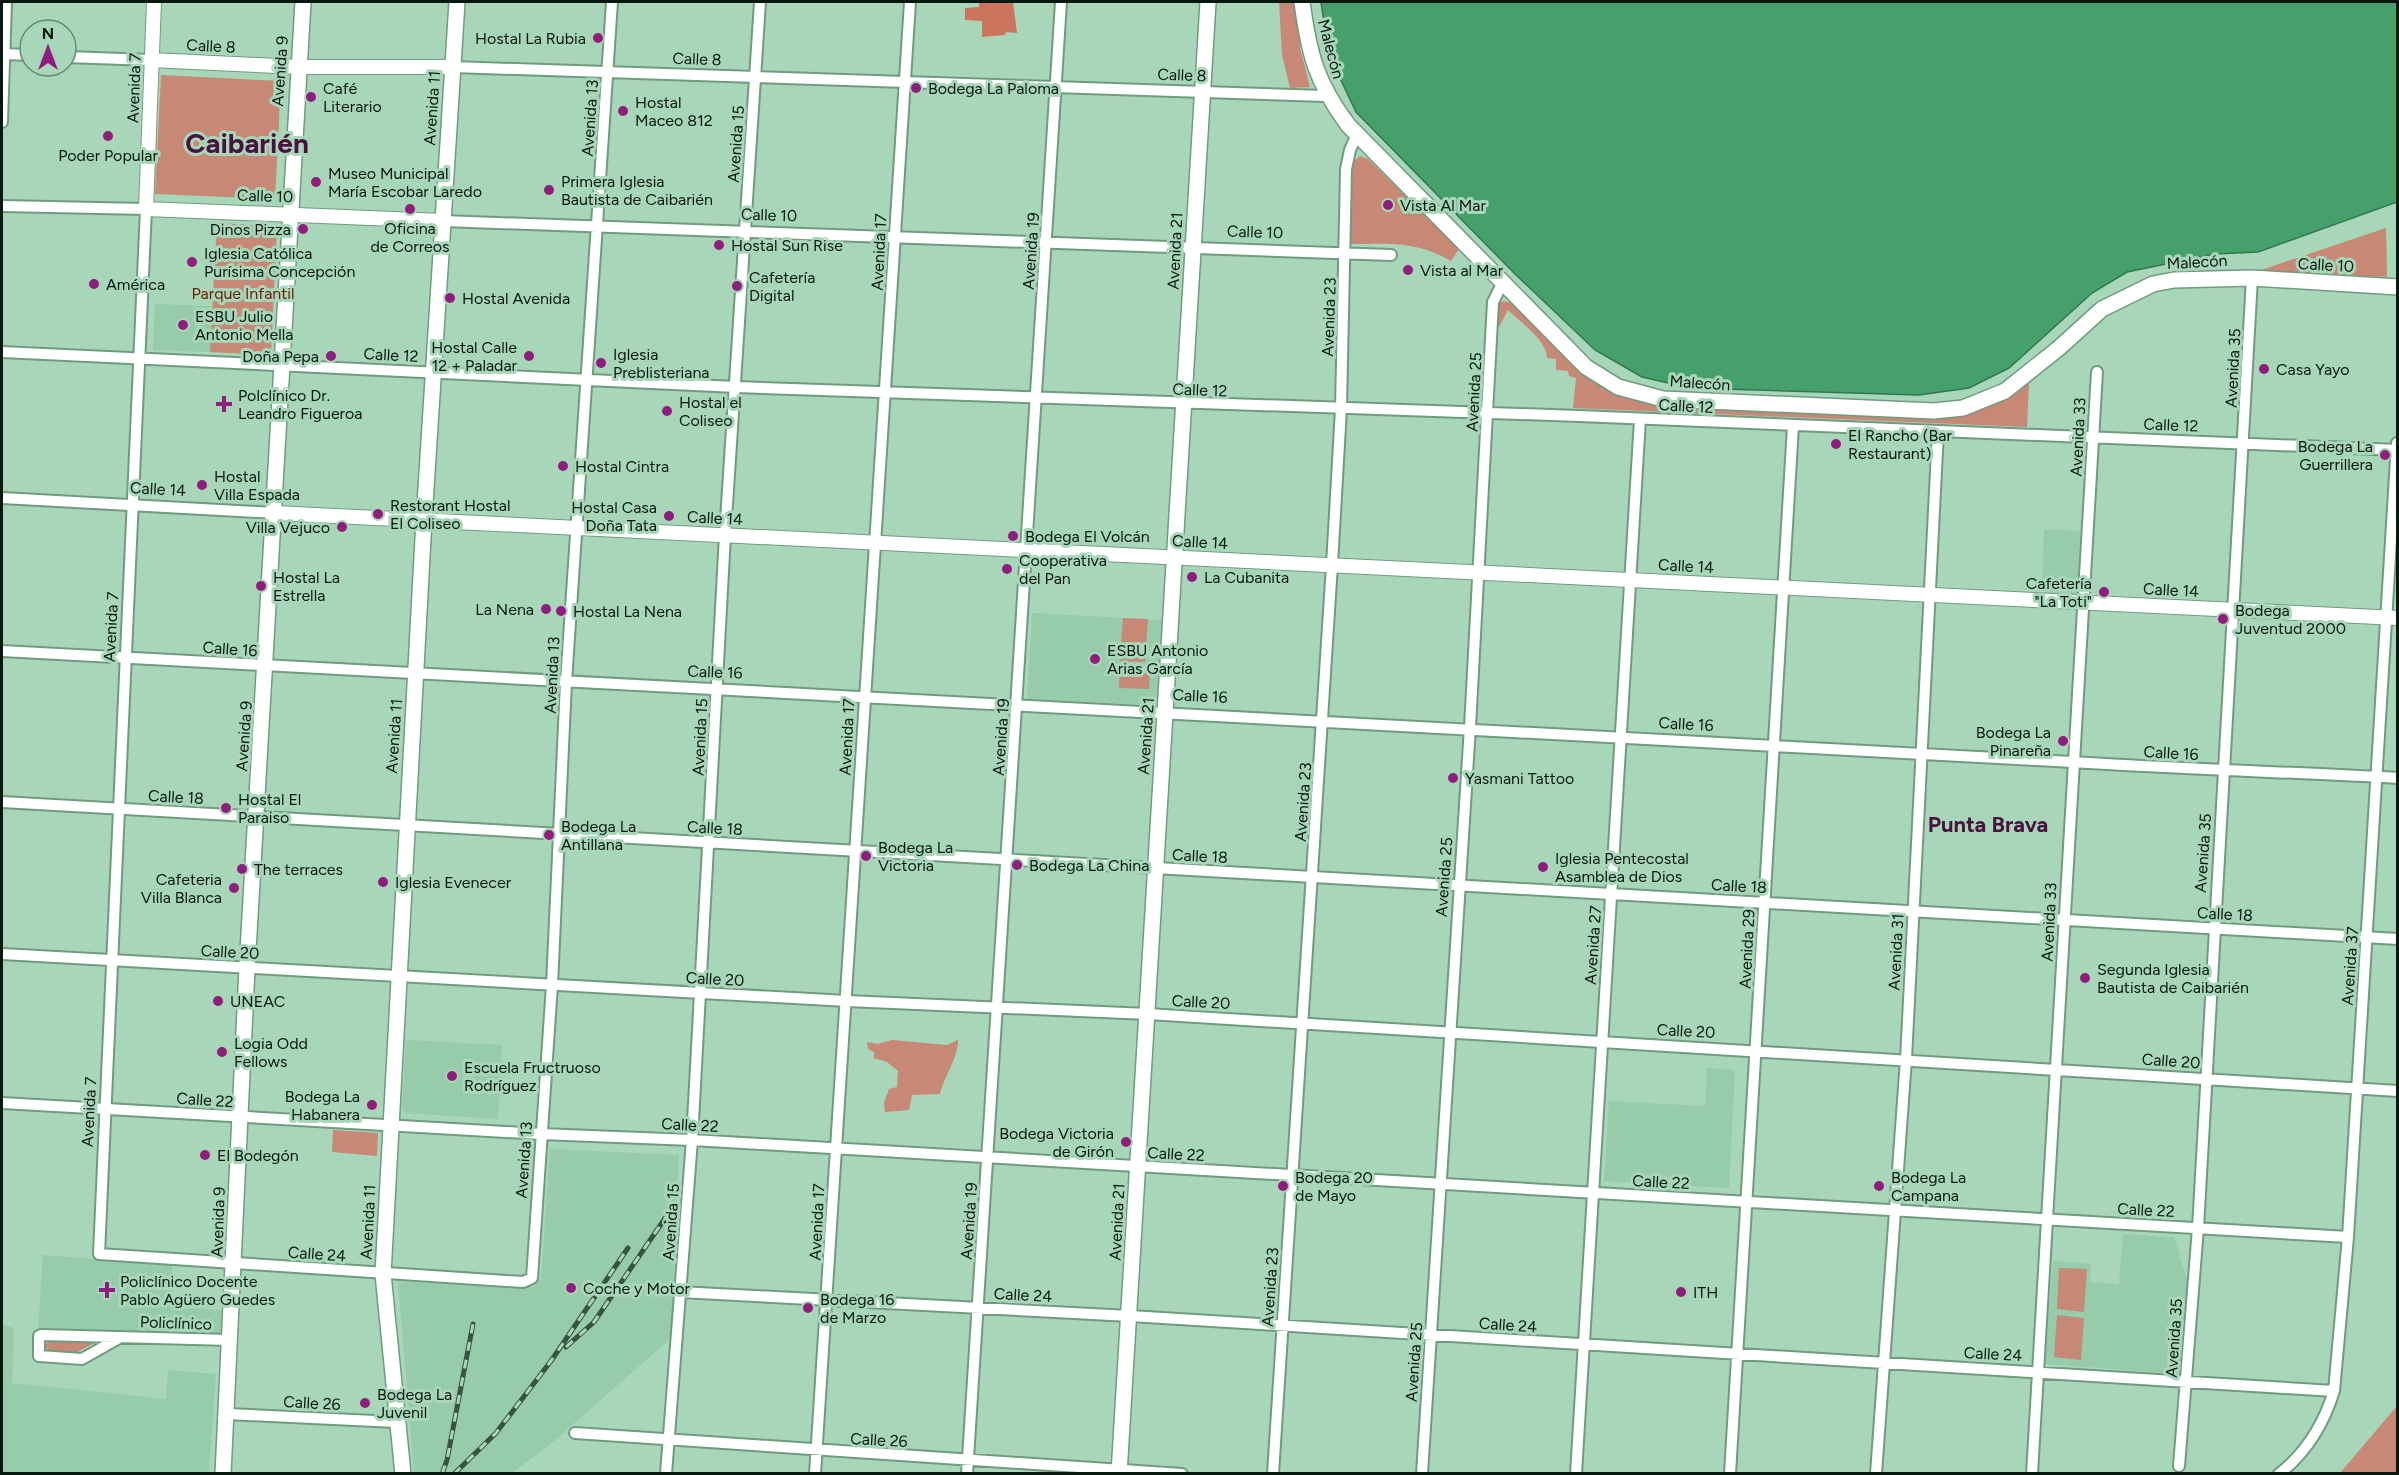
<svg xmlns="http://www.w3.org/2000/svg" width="2399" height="1475" font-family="Figtree,sans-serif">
  <rect width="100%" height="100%" fill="#a8d6b8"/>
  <path fill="#96cca9" d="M155,304L212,306L210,352L153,350Z
    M2044,529L2080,531L2077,595L2042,594Z
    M1032,613L1162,620L1158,705L1027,699Z
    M406,1040L502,1045L498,1119L405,1113L402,1108Z
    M1707,1068L1735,1070L1729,1188L1604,1181L1609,1101L1705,1106Z
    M550,1149L679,1155L671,1338L553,1442L512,1473H414L398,1282L534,1287L541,1279Z
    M2123,1234L2174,1237L2187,1280L2180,1374L2045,1364L2053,1261L2091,1264L2090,1282L2119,1284Z
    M43,1255L172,1265L173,1307L223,1310L222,1335L38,1329Z
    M2,1325L14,1328L12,1383L166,1399L168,1370L216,1374L209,1473H2Z"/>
  <path fill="#c78876" d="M1279,2H1296L1300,48L1310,87L1290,88L1282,55Z
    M161,75L281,81L275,199L155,194Z
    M1360,156L1368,159L1459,249L1451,261C1415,240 1388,244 1349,244L1353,169L1354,161Z
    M217,223L277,226L271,355L210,352Z
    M2386,228L2387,277L2258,271Z
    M1503,301L1512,303C1556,347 1591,389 1654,404L1961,414L1997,402L2029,383L2027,427L1573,408L1576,378L1569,376L1568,371L1556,370V359L1547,358C1546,339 1521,323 1508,310L1499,327L1495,324L1498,304Z
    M1123,618L1148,619L1145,662L1120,661Z
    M1120,668L1150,670L1149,689L1119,688Z
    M892,1040L947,1045L958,1040C958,1059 944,1076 940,1094L912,1095L909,1110L885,1112L884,1103L889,1089L897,1087L898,1071L887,1062L874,1058V1052L868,1049L867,1042L878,1044Z
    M333,1130L378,1133L377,1156L332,1152Z
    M2059,1268L2087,1269L2084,1312L2057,1309Z
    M2057,1315L2084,1318L2081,1360L2054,1357Z
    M50,1340L96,1342L75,1353L48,1351L45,1345Z
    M2397,1406V1473H2340Z"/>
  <path fill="#cd745c" d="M979,2H1013L1017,33L1006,32L1005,35L982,37V21L965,20V8L979,7Z"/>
  <path fill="#45a06c" stroke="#327750" stroke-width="1.5" d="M1321,2H2397V202L2258,252L2215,254L2127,272L2092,293L2009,368L1969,388L1919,395L1690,388L1642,377L1595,350L1515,274L1356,112L1338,74L1325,29Z"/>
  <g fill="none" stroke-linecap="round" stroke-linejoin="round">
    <defs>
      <path id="minor" d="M4,54L30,55
        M66,57L151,60
        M453,67L1326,96
        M2,122L6,2
        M2,206L146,209L99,1254L523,1282L532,1278L552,985L566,682L612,2
        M443,221L1391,255
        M2,352L736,387L1579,416L2398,450
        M2,498L275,513
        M2,651C692,686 1382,721 2072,762C2181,769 2289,772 2398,778
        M2,802L2398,939
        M2,954L847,1001L1148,1014L2398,1091
        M2,1103L541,1134L692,1140L2348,1237
        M680,1292L1130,1316L2334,1391
        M121,1337L82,1359L39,1356V1336L41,1335L231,1340
        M227,1414L396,1422
        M575,1433L1182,1474
        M2179,1466L2198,1228L2252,278
        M666,1474L692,1140L725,535L760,2
        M815,1474L910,2
        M967,1474L1061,2
        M1273,1474L1332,565L1341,409L1346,169L1350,150L1357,134
        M1422,1474L1470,727L1493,302L1502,284
        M1576,1474L1640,419
        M1730,1474L1793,426
        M1876,1474L1906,1059L1938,432
        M2032,1474L2097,372
        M2279,1474C2306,1453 2324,1423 2334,1391L2348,1237L2397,443"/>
      <path id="tertiary" d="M154,2L146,209L443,221
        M151,60L299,67H453
        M275,513L2398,618"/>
      <path id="secondary" d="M1302,2C1309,54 1316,82 1348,125L1586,367L1618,387L1663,399L1934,411L1963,408L2005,391L2059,348L2102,309L2153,284L2174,280L2252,278L2398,287
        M223,1474L247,968L303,2
        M403,1474L383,1274L424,520L457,2
        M1119,1474L1208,2"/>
    </defs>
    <use href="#minor" stroke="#6f9c7f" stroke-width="14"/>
    <use href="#tertiary" stroke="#6f9c7f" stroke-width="16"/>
    <use href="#secondary" stroke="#6f9c7f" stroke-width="18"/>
    <use href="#minor" stroke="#fff" stroke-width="10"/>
    <use href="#tertiary" stroke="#fff" stroke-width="14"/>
    <use href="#secondary" stroke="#fff" stroke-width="15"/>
    <defs>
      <path id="rail" d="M566,1347L594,1322L668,1214
        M442,1474L447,1460L473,1324
        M454,1474L496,1433L551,1361L628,1248"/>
    </defs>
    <use href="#rail" stroke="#395343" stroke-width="5"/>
    <use href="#rail" stroke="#a8d6b8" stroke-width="3" stroke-dasharray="9" stroke-linecap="butt"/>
  </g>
  <g fill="#901d7d" stroke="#a8d6b8" stroke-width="2">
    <circle cx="598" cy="38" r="6"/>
    <circle cx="916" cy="88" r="6"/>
    <circle cx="311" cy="97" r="6"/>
    <circle cx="623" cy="111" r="6"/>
    <circle cx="108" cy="136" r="6"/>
    <circle cx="316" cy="182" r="6"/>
    <circle cx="549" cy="190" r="6"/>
    <circle cx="1388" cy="205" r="6"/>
    <circle cx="410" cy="209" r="6"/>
    <circle cx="303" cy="229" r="6"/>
    <circle cx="719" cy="245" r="6"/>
    <circle cx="192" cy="262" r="6"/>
    <circle cx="1408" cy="270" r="6"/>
    <circle cx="94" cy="284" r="6"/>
    <circle cx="737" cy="286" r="6"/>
    <circle cx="450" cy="298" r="6"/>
    <circle cx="183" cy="325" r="6"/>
    <circle cx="331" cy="356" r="6"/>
    <circle cx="529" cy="356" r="6"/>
    <circle cx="601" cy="363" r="6"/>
    <circle cx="2264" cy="369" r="6"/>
    <path d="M221 395h6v6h6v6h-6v6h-6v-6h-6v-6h6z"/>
    <circle cx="667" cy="411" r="6"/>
    <circle cx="1836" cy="444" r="6"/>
    <circle cx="2385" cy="455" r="6"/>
    <circle cx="563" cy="466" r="6"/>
    <circle cx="202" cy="485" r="6"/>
    <circle cx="378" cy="514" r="6"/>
    <circle cx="669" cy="516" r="6"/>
    <circle cx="342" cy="527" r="6"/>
    <circle cx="1013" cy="536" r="6"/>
    <circle cx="1007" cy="569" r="6"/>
    <circle cx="1192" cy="577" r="6"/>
    <circle cx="261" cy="586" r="6"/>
    <circle cx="2104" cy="592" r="6"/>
    <circle cx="546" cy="609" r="6"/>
    <circle cx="561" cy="611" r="6"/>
    <circle cx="2223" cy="619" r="6"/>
    <circle cx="1095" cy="659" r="6"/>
    <circle cx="2063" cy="741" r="6"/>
    <circle cx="1453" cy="778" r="6"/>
    <circle cx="226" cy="808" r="6"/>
    <circle cx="549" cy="835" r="6"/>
    <circle cx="866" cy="856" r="6"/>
    <circle cx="1017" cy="865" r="6"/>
    <circle cx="1543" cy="867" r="6"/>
    <circle cx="242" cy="869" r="6"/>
    <circle cx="383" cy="882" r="6"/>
    <circle cx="234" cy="888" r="6"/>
    <circle cx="2085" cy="978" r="6"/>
    <circle cx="218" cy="1001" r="6"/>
    <circle cx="222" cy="1052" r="6"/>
    <circle cx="452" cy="1076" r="6"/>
    <circle cx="372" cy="1105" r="6"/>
    <circle cx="1126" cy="1142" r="6"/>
    <circle cx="205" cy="1155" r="6"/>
    <circle cx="1283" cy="1186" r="6"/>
    <circle cx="1879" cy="1186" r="6"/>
    <circle cx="571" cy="1288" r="6"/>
    <path d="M104 1281h6v6h6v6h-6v6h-6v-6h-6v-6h6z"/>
    <circle cx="1681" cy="1292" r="6"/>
    <circle cx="808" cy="1308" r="6"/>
    <circle cx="365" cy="1403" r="6"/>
  </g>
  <g text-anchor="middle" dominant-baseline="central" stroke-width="6" stroke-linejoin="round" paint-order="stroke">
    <g font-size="16" fill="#07180e" stroke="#a8d6b8" text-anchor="start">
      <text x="586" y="38" text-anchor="end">Hostal La Rubia</text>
      <text x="323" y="88">Café<tspan x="323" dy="18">Literario</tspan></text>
      <text x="928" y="88">Bodega La Paloma</text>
      <text x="635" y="102">Hostal<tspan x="635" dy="18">Maceo 812</tspan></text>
      <text x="108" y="155" text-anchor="middle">Poder Popular</text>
      <text x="328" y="173">Museo Municipal<tspan x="328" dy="18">María Escobar Laredo</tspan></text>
      <text x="561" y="181">Primera Iglesia<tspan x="561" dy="18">Bautista de Caibarién</tspan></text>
      <text x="1400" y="205">Vista Al Mar</text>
      <text x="410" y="228" text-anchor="middle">Oficina<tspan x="410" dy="18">de Correos</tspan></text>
      <text x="291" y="229" text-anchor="end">Dinos Pizza</text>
      <text x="731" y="245">Hostal Sun Rise</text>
      <text x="204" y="253">Iglesia Católica<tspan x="204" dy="18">Purísima Concepción</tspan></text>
      <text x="1420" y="270">Vista al Mar</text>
      <text x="749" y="277">Cafetería<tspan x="749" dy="18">Digital</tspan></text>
      <text x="106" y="284">América</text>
      <text x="462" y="298">Hostal Avenida</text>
      <text x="195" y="316">ESBU Julio<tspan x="195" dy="18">Antonio Mella</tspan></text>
      <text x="517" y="347" text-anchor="end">Hostal Calle<tspan x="517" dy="18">12 + Paladar</tspan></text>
      <text x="613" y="354">Iglesia<tspan x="613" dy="18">Preblisteriana</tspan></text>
      <text x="319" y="356" text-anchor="end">Doña Pepa</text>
      <text x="2276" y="369">Casa Yayo</text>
      <text x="238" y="395">Polclínico Dr.<tspan x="238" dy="18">Leandro Figueroa</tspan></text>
      <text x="679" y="402">Hostal el<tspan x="679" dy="18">Coliseo</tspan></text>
      <text x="1848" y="435">El Rancho (Bar<tspan x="1848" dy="18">Restaurant)</tspan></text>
      <text x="2373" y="446" text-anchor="end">Bodega La<tspan x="2373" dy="18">Guerrillera</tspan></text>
      <text x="575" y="466">Hostal Cintra</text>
      <text x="214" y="476">Hostal<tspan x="214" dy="18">Villa Espada</tspan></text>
      <text x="390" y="505">Restorant Hostal<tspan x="390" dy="18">El Coliseo</tspan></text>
      <text x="657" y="507" text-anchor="end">Hostal Casa<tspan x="657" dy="18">Doña Tata</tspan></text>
      <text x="330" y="527" text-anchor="end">Villa Vejuco</text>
      <text x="1025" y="536">Bodega El Volcán</text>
      <text x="1019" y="560">Cooperativa<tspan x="1019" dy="18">del Pan</tspan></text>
      <text x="273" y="577">Hostal La<tspan x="273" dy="18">Estrella</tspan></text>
      <text x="1204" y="577">La Cubanita</text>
      <text x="2092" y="583" text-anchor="end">Cafetería<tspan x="2092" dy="18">"La Toti"</tspan></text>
      <text x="534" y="609" text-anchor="end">La Nena</text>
      <text x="2235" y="610">Bodega<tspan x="2235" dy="18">Juventud 2000</tspan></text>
      <text x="573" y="611">Hostal La Nena</text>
      <text x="1107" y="650">ESBU Antonio<tspan x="1107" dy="18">Arias García</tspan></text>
      <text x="2051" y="732" text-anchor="end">Bodega La<tspan x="2051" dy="18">Pinareña</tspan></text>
      <text x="1465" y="778">Yasmani Tattoo</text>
      <text x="238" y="799">Hostal El<tspan x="238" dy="18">Paraiso</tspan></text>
      <text x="561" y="826">Bodega La<tspan x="561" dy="18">Antillana</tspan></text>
      <text x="878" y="847">Bodega La<tspan x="878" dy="18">Victoria</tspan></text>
      <text x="1555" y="858">Iglesia Pentecostal<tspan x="1555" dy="18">Asamblea de Dios</tspan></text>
      <text x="1029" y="865">Bodega La China</text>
      <text x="254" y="869">The terraces</text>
      <text x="222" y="879" text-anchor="end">Cafeteria<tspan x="222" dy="18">Villa Blanca</tspan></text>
      <text x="395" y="882">Iglesia Evenecer</text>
      <text x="2097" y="969">Segunda Iglesia<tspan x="2097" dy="18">Bautista de Caibarién</tspan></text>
      <text x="230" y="1001">UNEAC</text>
      <text x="234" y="1043">Logia Odd<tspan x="234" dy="18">Fellows</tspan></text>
      <text x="464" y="1067">Escuela Fructruoso<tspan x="464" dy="18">Rodríguez</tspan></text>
      <text x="360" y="1096" text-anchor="end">Bodega La<tspan x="360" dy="18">Habanera</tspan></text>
      <text x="1114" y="1133" text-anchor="end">Bodega Victoria<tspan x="1114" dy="18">de Girón</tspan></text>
      <text x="217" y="1155">El Bodegón</text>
      <text x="1295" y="1177">Bodega 20<tspan x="1295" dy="18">de Mayo</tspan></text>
      <text x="1891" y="1177">Bodega La<tspan x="1891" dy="18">Campana</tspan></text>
      <text x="120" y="1281">Policlínico Docente<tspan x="120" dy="18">Pablo Agüero Guedes</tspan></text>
      <text x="583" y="1288">Coche y Motor</text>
      <text x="1693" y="1292">ITH</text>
      <text x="820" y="1299">Bodega 16<tspan x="820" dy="18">de Marzo</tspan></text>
      <text x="377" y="1394">Bodega La<tspan x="377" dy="18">Juvenil</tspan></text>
    </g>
    <g font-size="16" fill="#07180e" stroke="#a8d6b8">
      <text transform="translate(211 46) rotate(3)">Calle 8</text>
      <text transform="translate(1331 49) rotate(75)">Malecón</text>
      <text transform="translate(697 59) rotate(2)">Calle 8</text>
      <text transform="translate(280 71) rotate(-86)">Avenida 9</text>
      <text transform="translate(1182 75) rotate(2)">Calle 8</text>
      <text transform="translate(134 88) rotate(-88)">Avenida 7</text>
      <text transform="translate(432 108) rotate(-86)">Avenida 11</text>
      <text transform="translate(590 118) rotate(-86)">Avenida 13</text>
      <text transform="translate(736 144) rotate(-86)">Avenida 15</text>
      <text transform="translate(265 196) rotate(2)">Calle 10</text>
      <text transform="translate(769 215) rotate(2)">Calle 10</text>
      <text transform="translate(1255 232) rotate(2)">Calle 10</text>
      <text transform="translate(1031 251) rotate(-86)">Avenida 19</text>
      <text transform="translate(1175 251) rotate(-87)">Avenida 21</text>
      <text transform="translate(879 252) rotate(-87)">Avenida 17</text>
      <text transform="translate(2197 262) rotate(-3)">Malecón</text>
      <text transform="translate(2326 265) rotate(3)">Calle 10</text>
      <text transform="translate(1329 317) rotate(-88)">Avenida 23</text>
      <text transform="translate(391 355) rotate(3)">Calle 12</text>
      <text transform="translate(2233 368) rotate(-87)">Avenida 35</text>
      <text transform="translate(1700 383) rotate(4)">Malecón</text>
      <text transform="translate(1200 390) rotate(2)">Calle 12</text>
      <text transform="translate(1474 392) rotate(-87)">Avenida 25</text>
      <text transform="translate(1686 406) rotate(3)">Calle 12</text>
      <text transform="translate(2171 425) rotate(2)">Calle 12</text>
      <text transform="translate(2078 437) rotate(-87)">Avenida 33</text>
      <text transform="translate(158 489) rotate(3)">Calle 14</text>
      <text transform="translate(715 518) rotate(3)">Calle 14</text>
      <text transform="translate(1200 542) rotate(3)">Calle 14</text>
      <text transform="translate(1686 566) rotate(3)">Calle 14</text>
      <text transform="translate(2171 590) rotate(3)">Calle 14</text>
      <text transform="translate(111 627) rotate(-87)">Avenida 7</text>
      <text transform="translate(230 649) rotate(4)">Calle 16</text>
      <text transform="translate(715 672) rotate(2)">Calle 16</text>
      <text transform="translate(552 675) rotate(-87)">Avenida 13</text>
      <text transform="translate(1200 696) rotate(3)">Calle 16</text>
      <text transform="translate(1686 724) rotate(3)">Calle 16</text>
      <text transform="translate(244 736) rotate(-86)">Avenida 9</text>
      <text transform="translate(394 736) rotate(-86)">Avenida 11</text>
      <text transform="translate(1146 736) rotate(-86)">Avenida 21</text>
      <text transform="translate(700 737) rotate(-87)">Avenida 15</text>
      <text transform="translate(847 737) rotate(-87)">Avenida 17</text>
      <text transform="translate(1001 737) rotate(-86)">Avenida 19</text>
      <text transform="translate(2171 753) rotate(3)">Calle 16</text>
      <text transform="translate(176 797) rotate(3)">Calle 18</text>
      <text transform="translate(1303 802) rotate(-86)">Avenida 23</text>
      <text transform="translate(715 828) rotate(3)">Calle 18</text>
      <text transform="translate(2203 853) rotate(-86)">Avenida 35</text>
      <text transform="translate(1200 856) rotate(3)">Calle 18</text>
      <text transform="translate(1444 877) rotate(-86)">Avenida 25</text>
      <text transform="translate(1739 886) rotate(3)">Calle 18</text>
      <text transform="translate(2225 914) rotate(3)">Calle 18</text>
      <text transform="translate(2049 922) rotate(-87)">Avenida 33</text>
      <text transform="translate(1593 945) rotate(-86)">Avenida 27</text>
      <text transform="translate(1747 949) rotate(-87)">Avenida 29</text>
      <text transform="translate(230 952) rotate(3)">Calle 20</text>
      <text transform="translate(1896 952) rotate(-87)">Avenida 31</text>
      <text transform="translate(2350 966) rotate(-86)">Avenida 37</text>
      <text transform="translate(715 979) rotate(3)">Calle 20</text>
      <text transform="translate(1201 1002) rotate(3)">Calle 20</text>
      <text transform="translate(1686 1031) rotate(3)">Calle 20</text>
      <text transform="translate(2171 1061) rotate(4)">Calle 20</text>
      <text transform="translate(205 1100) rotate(4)">Calle 22</text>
      <text transform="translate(89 1112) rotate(-87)">Avenida 7</text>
      <text transform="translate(690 1125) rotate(3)">Calle 22</text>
      <text transform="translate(1176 1154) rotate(3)">Calle 22</text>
      <text transform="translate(524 1160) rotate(-86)">Avenida 13</text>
      <text transform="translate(1661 1182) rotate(3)">Calle 22</text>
      <text transform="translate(2146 1210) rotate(3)">Calle 22</text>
      <text transform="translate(969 1221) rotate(-86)">Avenida 19</text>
      <text transform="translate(218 1222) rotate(-88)">Avenida 9</text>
      <text transform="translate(368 1222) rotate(-87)">Avenida 11</text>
      <text transform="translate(671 1222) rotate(-86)">Avenida 15</text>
      <text transform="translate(817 1222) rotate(-87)">Avenida 17</text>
      <text transform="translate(1117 1222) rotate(-87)">Avenida 21</text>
      <text transform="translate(317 1254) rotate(4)">Calle 24</text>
      <text transform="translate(1270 1287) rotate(-86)">Avenida 23</text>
      <text transform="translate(1023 1295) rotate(3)">Calle 24</text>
      <text transform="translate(176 1323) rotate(2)">Policlínico</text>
      <text transform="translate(1508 1325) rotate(4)">Calle 24</text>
      <text transform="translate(2174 1338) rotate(-86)">Avenida 35</text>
      <text transform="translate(1993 1354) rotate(3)">Calle 24</text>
      <text transform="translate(1414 1362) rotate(-86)">Avenida 25</text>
      <text transform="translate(312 1403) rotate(3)">Calle 26</text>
      <text transform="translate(879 1440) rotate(3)">Calle 26</text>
    </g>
    <g font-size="16" fill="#6e1d05" stroke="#a8d6b8">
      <text x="243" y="293">Parque Infantil</text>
    </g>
    <g font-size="22" font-weight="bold" fill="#48113e" stroke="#a8d6b8">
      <text x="1988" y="824">Punta Brava</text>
    </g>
    <g font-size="28" font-weight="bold" fill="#48113e" stroke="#a8d6b8">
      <text x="247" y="143">Caibarién</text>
    </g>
  </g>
  <rect width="2399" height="1475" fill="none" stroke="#07180e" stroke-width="6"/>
  <g transform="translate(48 48)"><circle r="28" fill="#a8d6b8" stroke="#688a74" stroke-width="1.5"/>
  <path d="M0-4.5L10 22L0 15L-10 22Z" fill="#901d7d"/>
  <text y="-9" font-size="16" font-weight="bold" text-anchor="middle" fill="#07180e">N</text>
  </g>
</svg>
